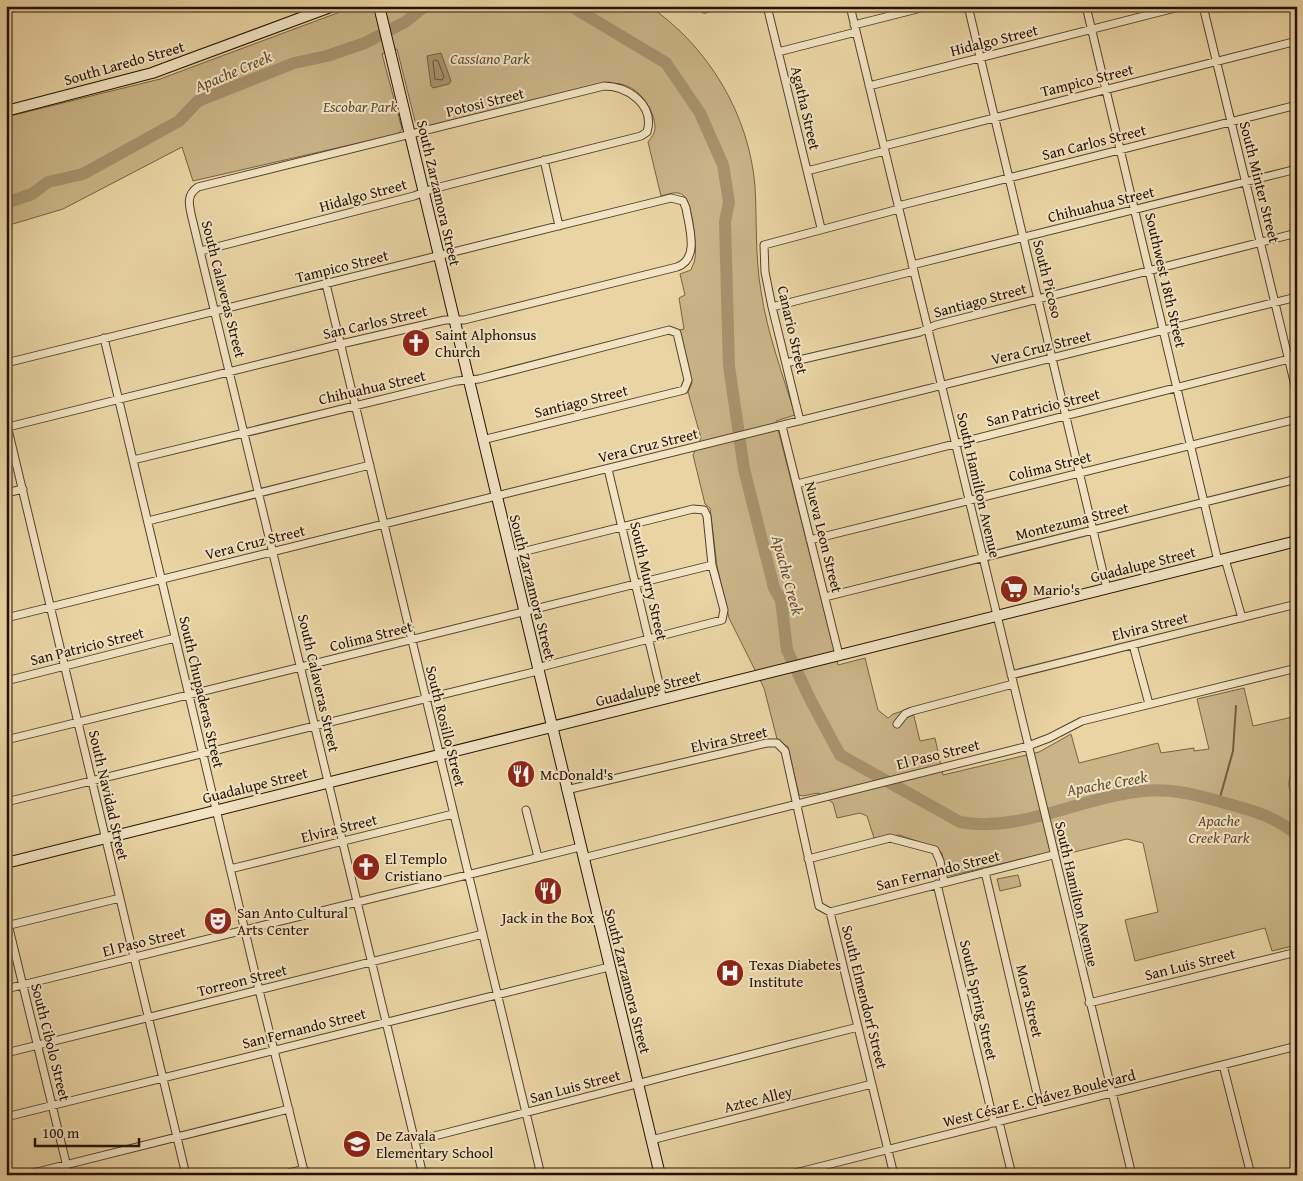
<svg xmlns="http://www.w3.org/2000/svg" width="1303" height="1181" font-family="'Gentium Book Plus',serif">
  <rect width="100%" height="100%" fill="#ead4a3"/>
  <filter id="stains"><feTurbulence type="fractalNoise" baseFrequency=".004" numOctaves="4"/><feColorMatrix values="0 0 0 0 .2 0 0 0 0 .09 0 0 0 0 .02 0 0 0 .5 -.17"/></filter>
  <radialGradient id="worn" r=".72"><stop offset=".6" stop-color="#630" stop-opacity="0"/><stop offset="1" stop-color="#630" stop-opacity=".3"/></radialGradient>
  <path fill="#c9b387" stroke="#776244" d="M356,6H649C708,46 749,114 755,186C757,220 755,257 761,291C767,333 783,375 795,415L776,421L838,665L865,658L878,710L888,718L893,714L912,708L920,741L935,738L943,775L1039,752L1071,734L1079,763L1158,743L1161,753L1194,748V751L1209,749L1197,699L1244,688L1253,726L1297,716V772L1290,777C1288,785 1288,791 1297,796V945L1272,951L1265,928L1135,961L1125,920L1158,912L1143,843L1127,839L1062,855L1060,850L949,876L946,874L942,853L935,847L899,835L874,838L867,816L860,813L837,818L833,803L818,793L803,796L799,795L788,747L777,739L764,688L729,618L717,566L710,508L705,504L693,455L701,438L688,392L692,383L680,330L684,329L679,298L685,295L680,274L691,270C692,266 695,262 695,258C697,248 692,202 684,196C678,190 669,194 661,196L648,142C651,138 655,133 655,128C655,113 643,93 629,87C619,81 606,84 595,85L420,128L416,125L397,49L382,54L402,129L398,134L193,181L182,147L63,209L6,226V117L160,79Z
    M1018,875L1021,886L1000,891L997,879Z"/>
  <path fill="#a7916c" stroke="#735d41" d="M441,53L451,81L449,84L433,88L431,86L427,56Z"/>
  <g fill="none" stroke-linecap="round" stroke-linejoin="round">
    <path stroke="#665036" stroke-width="1" d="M435,60L438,61L444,77L442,80L435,79L433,62Z"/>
    <path stroke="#735d41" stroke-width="2" d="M1219,801L1233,751L1236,706"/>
    <path stroke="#a7916c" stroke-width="12" d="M571,6L666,63L700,113L723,165L729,202L725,222L729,366L744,469L774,588L781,600L787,650L810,699L840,755L960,822C1018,833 1078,799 1135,792C1168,787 1194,794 1225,803C1251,810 1277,817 1297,835
      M6,203L32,194L48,182L83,174L179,121L198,101L294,63L327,56L365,43L405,22L425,6"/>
    <defs>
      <path id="minor" d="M699,6L704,9L717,6
        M767,6L821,228
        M850,6L1132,1175
        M968,6L1107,589
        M1086,6L1218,561
        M1203,6L1297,394
        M854,25L929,6
        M778,52L856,32
        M869,86L1183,6
        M884,146L1297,41
        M544,160L559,226
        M807,171L885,151
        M898,206L1297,105
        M201,251L414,196L432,189L641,136L647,132C655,105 628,86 604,86L198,187C186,195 189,205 192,218L423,1175
        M912,265L1297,169
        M326,284L541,1175
        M772,307L914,271
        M104,338L259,990L305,1175
        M6,363L671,198L683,201L686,208C689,227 700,259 677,267L464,320H445L341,344L8,427
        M786,363L920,332L936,325L1297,233
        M6,421L186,1175
        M800,421L772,307L765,272L764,245L899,209
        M782,426L839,655
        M133,460L457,381L479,379L669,330L677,333L688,380L684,390L482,440
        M608,469L663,700
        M797,484L1297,357
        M6,493L23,489
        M148,521L370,465
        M810,540L1297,419
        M510,555L693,509L704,510L707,516L712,565L724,610L722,620L537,668
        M1225,559L1242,618
        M825,597L1297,479
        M6,618L1297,297
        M1133,645L1149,704
        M1011,675L1297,604
        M6,681L175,638
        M897,724L905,714L912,711L1013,684
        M6,740L712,565
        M566,790L767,743H777L785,751L819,906L830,912L1053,855
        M6,802L538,671
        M526,810L538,857
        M583,858L1028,746L1049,738L1082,721L1297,668
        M808,859L890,838L935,850L940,861L944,882
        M230,869L453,814
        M985,872L1041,1111
        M937,884L994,1123
        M830,912L894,1175
        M6,916L69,1175
        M6,926L120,898
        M6,989L580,847
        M1089,1003L1297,952
        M6,1053L483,934
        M1223,1065L1251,1175
        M6,1117L609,967
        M999,1122L1012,1175
        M651,1140L872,1084
        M415,1141L858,1027
        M25,1175L289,1109
        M281,1175L304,1169
        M787,1175L1297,1046
        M1293,1175L1297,1174"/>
      <path id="secondary" d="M379,6L660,1175
        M6,111L152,73L333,6
        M6,863L1297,541"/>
    </defs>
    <use href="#minor" stroke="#56412a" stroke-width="9"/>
    <use href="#secondary" stroke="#251001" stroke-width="12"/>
    <use href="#minor" stroke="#f1e3c3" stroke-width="7"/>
    <use href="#secondary" stroke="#f1e3c3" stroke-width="10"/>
  </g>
  <defs>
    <symbol id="church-disc" viewBox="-11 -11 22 22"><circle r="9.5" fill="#8f2418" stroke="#f1e3c3"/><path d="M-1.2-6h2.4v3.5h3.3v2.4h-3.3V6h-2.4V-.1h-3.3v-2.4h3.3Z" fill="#fff"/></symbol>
    <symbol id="supermarket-disc" viewBox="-11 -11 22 22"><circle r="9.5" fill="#8f2418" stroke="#f1e3c3"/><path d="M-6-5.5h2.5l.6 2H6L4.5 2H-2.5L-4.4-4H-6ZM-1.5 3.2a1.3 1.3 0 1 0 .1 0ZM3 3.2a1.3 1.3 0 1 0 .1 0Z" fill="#fff"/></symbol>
    <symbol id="restaurant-disc" viewBox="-11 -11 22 22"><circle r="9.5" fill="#8f2418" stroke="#f1e3c3"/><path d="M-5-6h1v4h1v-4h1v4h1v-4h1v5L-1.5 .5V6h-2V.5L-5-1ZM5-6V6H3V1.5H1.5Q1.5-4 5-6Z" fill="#fff"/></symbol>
    <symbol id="theatre-disc" viewBox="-11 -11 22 22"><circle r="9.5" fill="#8f2418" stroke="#f1e3c3"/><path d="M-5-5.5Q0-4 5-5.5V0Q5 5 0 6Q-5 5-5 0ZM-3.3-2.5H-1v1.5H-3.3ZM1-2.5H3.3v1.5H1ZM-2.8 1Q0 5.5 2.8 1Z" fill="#fff"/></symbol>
    <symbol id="hospital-disc" viewBox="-11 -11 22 22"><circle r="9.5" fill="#8f2418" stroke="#f1e3c3"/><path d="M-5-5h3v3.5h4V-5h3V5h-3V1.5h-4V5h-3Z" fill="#fff"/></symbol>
    <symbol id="school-disc" viewBox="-11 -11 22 22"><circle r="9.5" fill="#8f2418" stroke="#f1e3c3"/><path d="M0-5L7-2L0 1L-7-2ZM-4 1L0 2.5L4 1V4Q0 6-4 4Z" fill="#fff"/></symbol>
  </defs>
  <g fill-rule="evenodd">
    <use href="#church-disc" x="400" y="327" width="32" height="32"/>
    <use href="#supermarket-disc" x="998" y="573" width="32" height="32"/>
    <use href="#restaurant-disc" x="505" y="758" width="32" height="32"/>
    <use href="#church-disc" x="350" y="851" width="32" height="32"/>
    <use href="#restaurant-disc" x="532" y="875" width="32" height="32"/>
    <use href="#theatre-disc" x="202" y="905" width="32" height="32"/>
    <use href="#hospital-disc" x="714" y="957" width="32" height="32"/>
    <use href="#school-disc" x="341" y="1128" width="32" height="32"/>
  </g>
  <g text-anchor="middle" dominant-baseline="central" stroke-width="4" stroke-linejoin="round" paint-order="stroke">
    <g font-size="15" fill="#251001" stroke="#f1e3c3">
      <text transform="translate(994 40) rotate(-14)">Hidalgo Street</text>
      <text transform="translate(124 63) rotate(-16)">South Laredo Street</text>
      <text transform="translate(1087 80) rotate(-14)">Tampico Street</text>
      <text transform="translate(485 102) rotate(-14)">Potosi Street</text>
      <text transform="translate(806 108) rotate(77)">Agatha Street</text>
      <text transform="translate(1094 142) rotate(-14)">San Carlos Street</text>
      <text transform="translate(1260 182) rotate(76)">South Minter Street</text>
      <text transform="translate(439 193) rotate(77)">South Zarzamora Street</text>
      <text transform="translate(363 195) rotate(-15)">Hidalgo Street</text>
      <text transform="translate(1101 204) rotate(-14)">Chihuahua Street</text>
      <text transform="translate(342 266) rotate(-14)">Tampico Street</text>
      <text transform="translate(1048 279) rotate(76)">South Picoso</text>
      <text transform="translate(1166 280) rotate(77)">Southwest 18th Street</text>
      <text transform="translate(224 289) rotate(76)">South Calaveras Street</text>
      <text transform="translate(980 300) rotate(-15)">Santiago Street</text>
      <text transform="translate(375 322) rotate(-13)">San Carlos Street</text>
      <text transform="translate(793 330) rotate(77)">Canario Street</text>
      <text transform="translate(1041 347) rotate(-14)">Vera Cruz Street</text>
      <text transform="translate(372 387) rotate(-13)">Chihuahua Street</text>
      <text transform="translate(581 401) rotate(-14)">Santiago Street</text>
      <text transform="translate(1043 407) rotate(-14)">San Patricio Street</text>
      <text transform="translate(648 445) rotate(-14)">Vera Cruz Street</text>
      <text transform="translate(1050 466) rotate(-14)">Colima Street</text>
      <text transform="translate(979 485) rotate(77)">South Hamilton Avenue</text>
      <text transform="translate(1072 521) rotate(-14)">Montezuma Street</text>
      <text transform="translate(824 537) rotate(76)">Nueva Leon Street</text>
      <text transform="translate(255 542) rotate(-14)">Vera Cruz Street</text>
      <text transform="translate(1143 564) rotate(-14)">Guadalupe Street</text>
      <text transform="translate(649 581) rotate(77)">South Murry Street</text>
      <text transform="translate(533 587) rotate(76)">South Zarzamora Street</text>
      <text transform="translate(1150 626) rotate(-14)">Elvira Street</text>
      <text transform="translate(371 636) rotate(-14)">Colima Street</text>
      <text transform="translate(87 646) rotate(-14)">San Patricio Street</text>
      <text transform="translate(319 683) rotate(77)">South Calaveras Street</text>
      <text transform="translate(648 688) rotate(-14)">Guadalupe Street</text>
      <text transform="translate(202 692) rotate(77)">South Chupaderas Street</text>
      <text transform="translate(446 726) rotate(76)">South Rosillo Street</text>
      <text transform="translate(729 739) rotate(-12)">Elvira Street</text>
      <text transform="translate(938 754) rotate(-14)">El Paso Street</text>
      <text transform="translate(255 785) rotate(-14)">Guadalupe Street</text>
      <text transform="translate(109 795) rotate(77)">South Navidad Street</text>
      <text transform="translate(339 828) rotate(-14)">Elvira Street</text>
      <text transform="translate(938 870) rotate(-14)">San Fernando Street</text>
      <text transform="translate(1077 894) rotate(77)">South Hamilton Avenue</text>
      <text transform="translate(144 941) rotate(-14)">El Paso Street</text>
      <text transform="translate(1190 964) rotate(-14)">San Luis Street</text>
      <text transform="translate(242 980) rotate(-14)">Torreon Street</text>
      <text transform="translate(628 981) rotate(76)">South Zarzamora Street</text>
      <text transform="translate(865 997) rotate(76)">South Elmendorf Street</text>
      <text transform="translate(979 1000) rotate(77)">South Spring Street</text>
      <text transform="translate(1030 1001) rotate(77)">Mora Street</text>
      <text transform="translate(304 1028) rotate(-14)">San Fernando Street</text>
      <text transform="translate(51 1042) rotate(76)">South Cibolo Street</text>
      <text transform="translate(575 1086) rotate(-15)">San Luis Street</text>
      <text transform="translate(1039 1098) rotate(-14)">West César E. Chávez Boulevard</text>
      <text transform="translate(758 1099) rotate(-14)">Aztec Alley</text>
    </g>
    <g font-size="15" font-style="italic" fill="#5e4930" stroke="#f1e3c3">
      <text x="490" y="58">Cassiano Park</text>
      <text x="360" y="106">Escobar Park</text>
      <text x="1219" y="820">Apache<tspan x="1219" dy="17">Creek Park</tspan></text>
    </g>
    <g font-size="15" fill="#251001" stroke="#f1e3c3" text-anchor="start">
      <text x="435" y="334">Saint Alphonsus<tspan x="435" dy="17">Church</tspan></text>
      <text x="1033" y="589">Mario's</text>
      <text x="540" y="774">McDonald's</text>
      <text x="385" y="858">El Templo<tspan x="385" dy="17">Cristiano</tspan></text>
      <text x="237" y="912">San Anto Cultural<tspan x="237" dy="17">Arts Center</tspan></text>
      <text x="548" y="917" text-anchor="middle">Jack in the Box</text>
      <text x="749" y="964">Texas Diabetes<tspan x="749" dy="17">Institute</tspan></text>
      <text x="376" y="1135">De Zavala<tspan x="376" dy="17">Elementary School</tspan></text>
    </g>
    <g font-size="16" font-style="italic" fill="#604a31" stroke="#f1e3c3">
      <text transform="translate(233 71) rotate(-23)">Apache Creek</text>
      <text transform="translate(788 575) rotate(75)">Apache Creek</text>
      <text transform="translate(1107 783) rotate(-10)">Apache Creek</text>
    </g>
  </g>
  <rect width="1303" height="1181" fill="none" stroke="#ead4a3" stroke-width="25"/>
  <rect x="8" y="8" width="1288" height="1166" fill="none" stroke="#251001" stroke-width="2.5"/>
  <rect x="12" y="12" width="1278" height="1156" fill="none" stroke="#251001"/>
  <path d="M35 1138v8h104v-8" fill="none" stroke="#251001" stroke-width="2.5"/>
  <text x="42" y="1138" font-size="15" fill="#251001" stroke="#f1e3c3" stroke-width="4" paint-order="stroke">100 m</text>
  <rect width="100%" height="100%" filter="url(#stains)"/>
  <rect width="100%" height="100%" fill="url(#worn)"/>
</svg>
